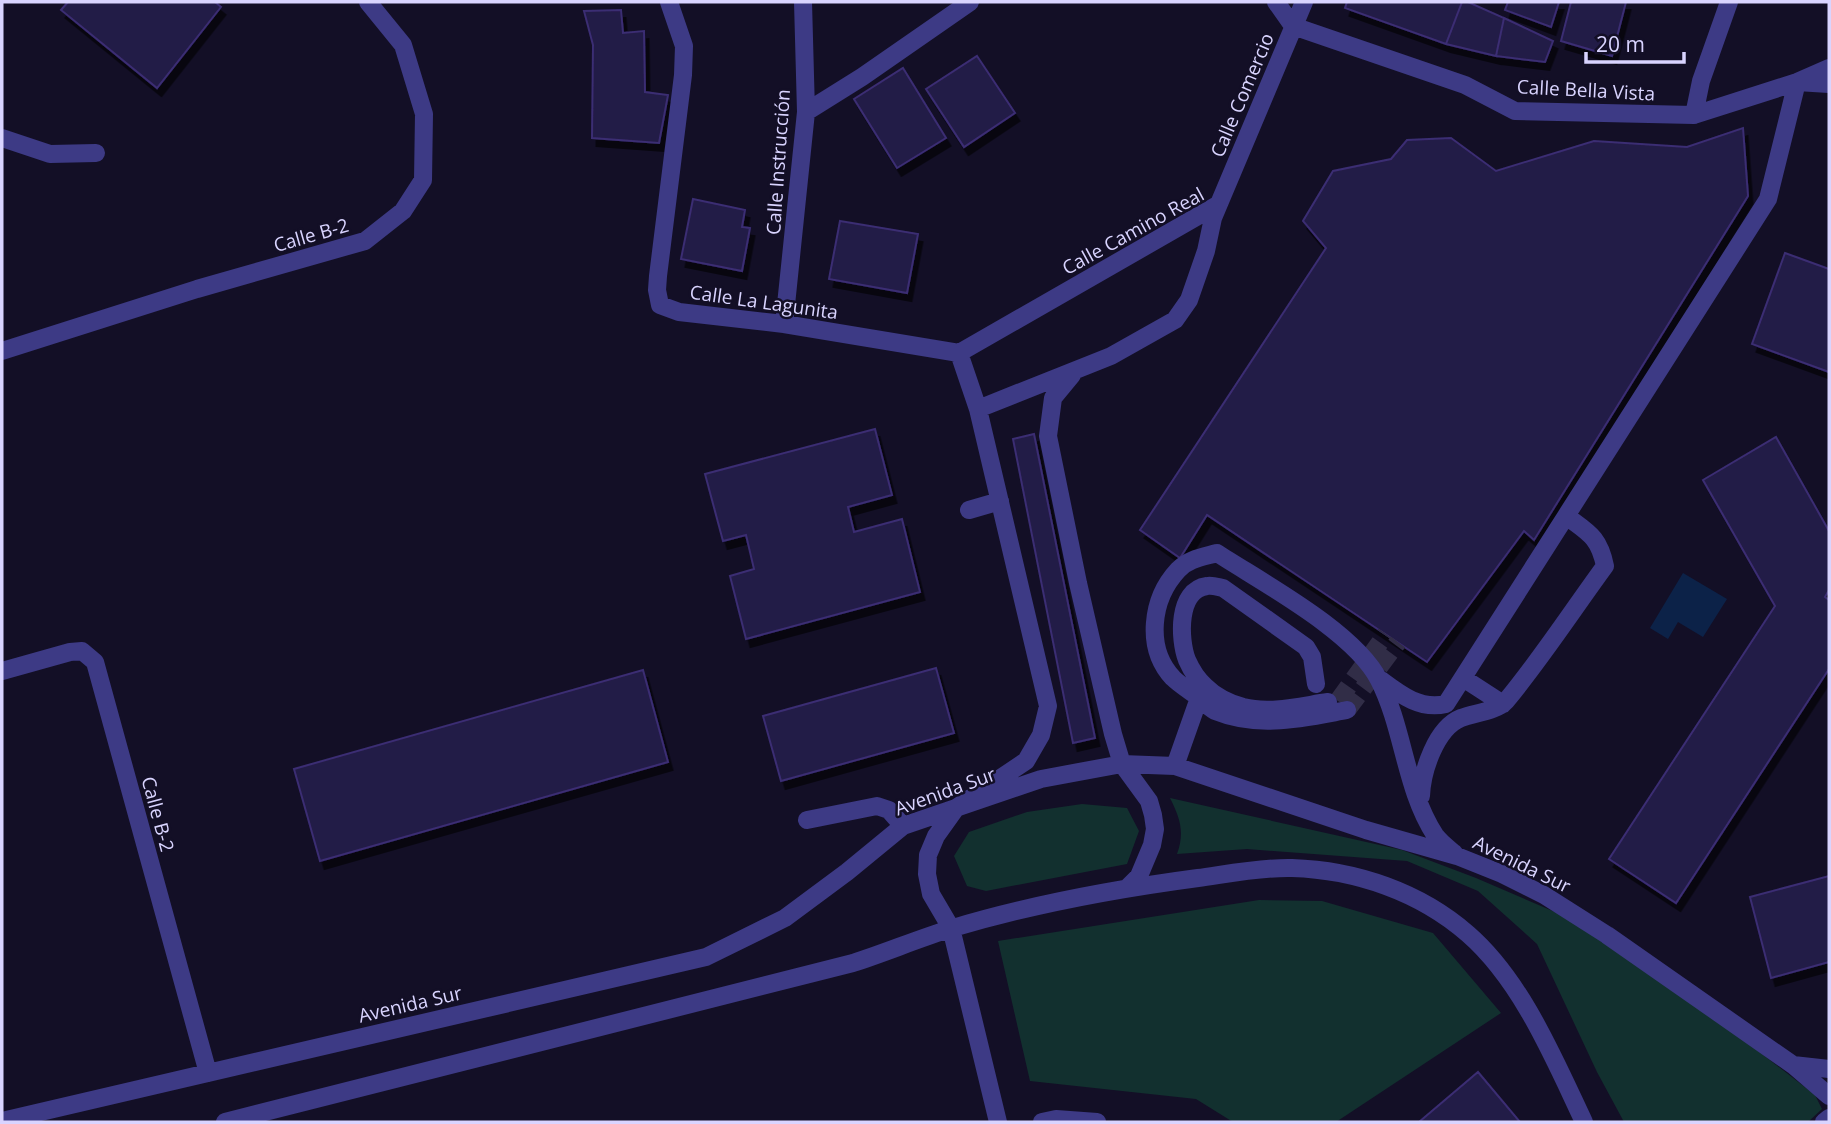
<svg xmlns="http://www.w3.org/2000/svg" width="1831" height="1124" font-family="'Open Sans',sans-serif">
  <defs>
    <filter id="shadow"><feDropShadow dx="4.5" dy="8" stdDeviation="0" flood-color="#0009"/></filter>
  </defs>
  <rect width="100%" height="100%" fill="#130f26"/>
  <path fill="#12302f" d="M1170,798L1402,850L1476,878L1562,915L1713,1016L1815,1095L1822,1109L1808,1122H1624L1597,1072L1537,944L1478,891L1407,861L1247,849L1177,854C1185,832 1180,818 1170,798Z
    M1082,804L1127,808L1139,831L1127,864L986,891L967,886L954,856L969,832L1027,812Z
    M1259,900L1322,901L1433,933L1501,1013L1336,1122H1233L1196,1099L1030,1081L998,941Z"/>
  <path fill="#0c2248" d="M1683,573L1727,599L1703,637L1678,622L1668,639L1650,628Z"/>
  <path fill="#241b47" stroke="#3b2d73" stroke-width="2" filter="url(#shadow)" d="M68,2H215L221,7L157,88L61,10Z
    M1347,2H1462L1446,44L1345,8Z
    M1462,2H1468L1504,18L1496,56L1446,44Z
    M1508,2H1559L1551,27L1505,10Z
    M1571,2H1626L1612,56L1561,41Z
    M621,10L623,33L644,31L645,92L668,95L659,143L592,138L593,45L584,11Z
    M1504,18L1553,41L1545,62L1496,56Z
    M977,56L1015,113L964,147L926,89Z
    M903,68L946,138L897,168L854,99Z
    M1743,128L1748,196L1534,540L1524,531L1427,662L1207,515L1180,558L1140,530L1326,248L1303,221L1333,171L1391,159L1407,140L1451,138L1496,171L1594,141L1687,147Z
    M693,199L745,210L742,227L750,228L742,271L681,259Z
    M840,221L918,234L907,293L829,279Z
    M1785,253L1829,269V372L1752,344Z
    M875,429L892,495L848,507L854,532L902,519L920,592L746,639L730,576L754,569L746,535L723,541L705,474Z
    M1034,434L1095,738L1073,743L1013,439Z
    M1776,437L1829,531V590L1825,597L1829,600V669L1676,903L1609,859L1775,606L1703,480Z
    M936,668L954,733L781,781L763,716Z
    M643,670L668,762L320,861L294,769Z
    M1829,876V962L1771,978L1750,897Z
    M1478,1072L1520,1122H1419Z"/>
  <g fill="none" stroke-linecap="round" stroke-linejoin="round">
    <path stroke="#312d47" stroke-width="18" stroke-dasharray="18 9" stroke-linecap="butt" d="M1338,701L1386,634
      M1347,710L1398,642"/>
    <path stroke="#3d3a85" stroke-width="18" d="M669,2L684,46L683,75L658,276L657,290L660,305L679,312L784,324L959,353
      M1276,2L1293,26L1465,85L1515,111L1694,115L1797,82L1829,68
      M806,112L862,77L970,2
      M1694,115L1701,81L1729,2
      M2,138L50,154L96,153
      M784,324L806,112L803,2
      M2,351L197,289L365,241L403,211L423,180L424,114L403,45L368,2
      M959,353L978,409L1048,706L1041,735L1026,761L956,808L936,836L928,855L927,874L931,894L951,928L998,1122
      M959,353L1219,204
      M1072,375L1053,398L1048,436L1078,583L1113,734L1122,764L1149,801L1153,815L1155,829L1152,845L1139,876L1128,887
      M978,409L1111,356L1175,320L1189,300L1206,251L1213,218L1304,2
      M969,510L1000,501
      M1566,516L1768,199L1797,82L1829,84
      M2,671L70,652L82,651L95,662L208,1073
      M1463,678L1503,704
      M1381,680C1401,695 1420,710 1446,704L1566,516C1589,533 1599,537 1605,566C1572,611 1541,659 1506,701C1497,711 1474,713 1461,718C1436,728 1422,771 1421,796
      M1316,684L1312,657L1306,647L1223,588C1218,587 1212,585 1207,586C1177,590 1179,639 1187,660C1191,669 1198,680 1205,686C1215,696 1229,703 1243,707C1270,714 1300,706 1328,702
      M1347,710C1303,718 1259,729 1215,711C1208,707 1201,700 1194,694C1187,689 1179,684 1173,678C1145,648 1151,599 1178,570C1188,559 1203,557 1217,553C1263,583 1355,632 1379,680C1404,729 1405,789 1435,835C1440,842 1448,848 1454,853
      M1175,766L1199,698
      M807,820L877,806L889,810L903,826
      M1793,1065L1829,1069
      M2,1121L706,957L785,918L847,872L903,826L1041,779L1122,764L1175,766L1366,830L1457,856L1502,874L1544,895L1607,935L1793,1065L1829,1096
      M225,1122L853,963C887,952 920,938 953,928C1033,904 1115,889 1198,878C1227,874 1263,867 1292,868C1356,870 1420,892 1468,934C1522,981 1554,1059 1584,1122
      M1042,1122L1056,1119L1097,1122
      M1824,1122L1829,1118"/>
  </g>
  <g text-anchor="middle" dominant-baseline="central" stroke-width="5" stroke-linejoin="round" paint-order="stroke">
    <g font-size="19" fill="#d9d4ff" stroke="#130f26">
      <text transform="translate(1586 90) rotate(3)">Calle Bella Vista</text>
      <text transform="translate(1242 95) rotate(-67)">Calle Comercio</text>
      <text transform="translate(778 162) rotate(-86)">Calle Instrucción</text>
      <text transform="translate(1133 231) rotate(-29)">Calle Camino Real</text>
      <text transform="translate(311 235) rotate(-16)">Calle B-2</text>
      <text transform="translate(764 302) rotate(8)">Calle La Lagunita</text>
      <text transform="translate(945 791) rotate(-20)">Avenida Sur</text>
      <text transform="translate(158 814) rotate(75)">Calle B-2</text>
      <text transform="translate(1522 864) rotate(26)">Avenida Sur</text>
      <text transform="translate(410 1004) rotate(-13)">Avenida Sur</text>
    </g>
  </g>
  <rect width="1831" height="1124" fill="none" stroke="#d9d4ff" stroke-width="7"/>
  <path d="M1586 52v10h98v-10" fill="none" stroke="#d9d4ff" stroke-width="3.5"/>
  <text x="1596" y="52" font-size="21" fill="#d9d4ff" stroke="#130f26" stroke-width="5" paint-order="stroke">20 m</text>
</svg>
